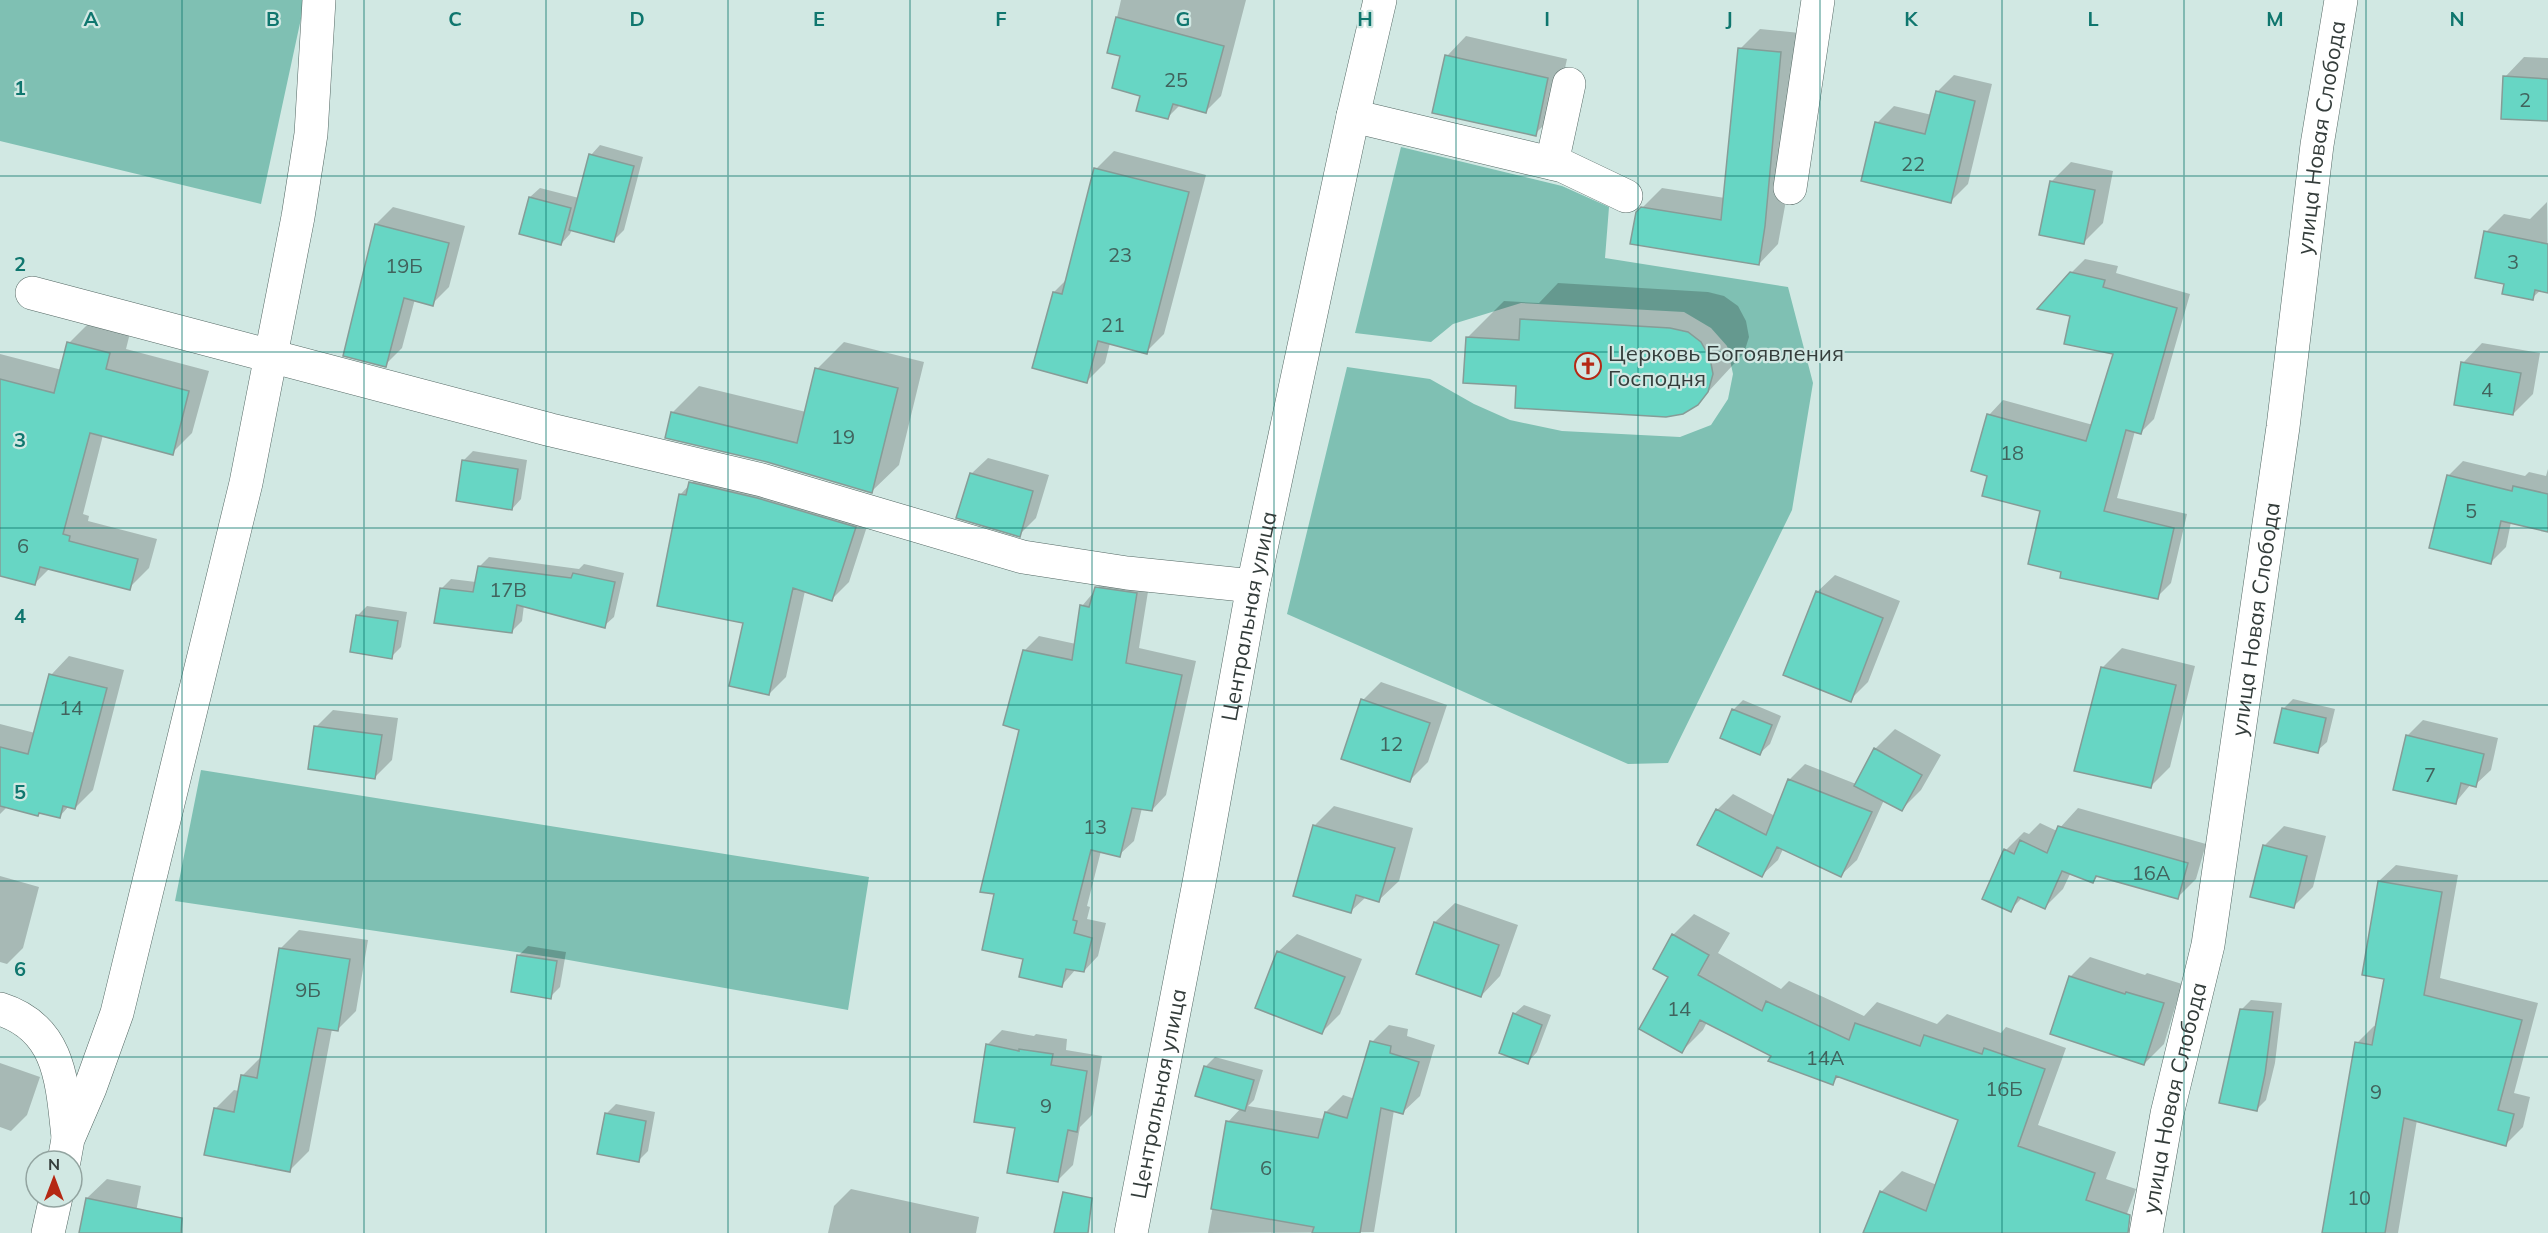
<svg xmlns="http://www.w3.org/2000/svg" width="2548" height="1233" font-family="Mulish,sans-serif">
  <rect width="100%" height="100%" fill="#d1e8e3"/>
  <path fill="#7fc0b3" d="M0,0H305L261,204L0,141Z
    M1401,147L1562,186L1609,207L1605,258L1788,287L1813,383L1792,510L1668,763L1628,764L1287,614L1347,367L1430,379L1474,404L1510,420L1562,431L1680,437L1711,425L1728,399L1733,374L1727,346L1711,328L1684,312L1521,303L1453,324L1431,342L1355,333Z
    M201,770L869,877L848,1010L563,959L175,901Z"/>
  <path fill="#0003" d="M1121,0H1246L1221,96L1206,111L1181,104L1168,117L1142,95L1122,55L1109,52Z
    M1760,29L1800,33L1785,206L1778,244L1759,264L1637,213L1662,188L1725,198L1740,49Z
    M1466,36L1567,59L1555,114L1535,134L1447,56Z
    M2524,57L2548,58V120L2505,77Z
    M1954,75L1992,84L1968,184L1951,201L1877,123L1894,106L1932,115L1937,92Z
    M600,145L643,157L624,230L614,240L572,229L570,234L561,244L530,197L540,188L579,198L591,155Z
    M1114,151L1206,175L1164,334L1146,352L1110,343L1105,363L1087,381L1054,292L1067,279L1096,169Z
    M2071,162L2113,171L2103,223L2083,243L2051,182Z
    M2547,202L2548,292L2541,290L2532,298L2505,283L2486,232L2504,214L2530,219Z
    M393,207L465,226L449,287L432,304L415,299L402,348L385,365L376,224Z
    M2085,259L2118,266L2116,273L2190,294L2154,419L2140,433L2135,431L2117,498L2187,514L2171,583L2157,597L2042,510L1989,474V415L2003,400L2093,425L2115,353L2072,315L2071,273Z
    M1558,283L1708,292L1724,296L1738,306L1746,321L1749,337L1744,353L1697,404L1518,385L1467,338L1504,301L1539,303Z
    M89,323L130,333L126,349L209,371L192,433L172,453L103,435L83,514L89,516L88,521L157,539L149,568L129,588L50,568L35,583L0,574V354L62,370L69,343Z
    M844,342L924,362L899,465L872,491L672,413L699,386L806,412L817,369Z
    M2482,343L2540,353L2533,394L2513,414L2463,363Z
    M473,451L527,460L521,499L512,509L463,461Z
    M988,458L1049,475L1036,518L1019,535L971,474Z
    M2463,461L2525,476L2529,472L2546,476L2548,469V530L2511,522L2506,547L2491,562L2448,476Z
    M707,466L872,511L849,582L832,599L805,591L786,677L769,694L745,621L680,495Z
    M489,557L579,569L584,564L624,573L614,617L604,626L524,605L522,621L512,631L441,589L451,579L476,582L479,567Z
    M1110,573L1150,579L1139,648L1196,661L1166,795L1152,810L1142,808L1134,841L1119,855L1101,851L1087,906L1090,907L1087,919L1106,923L1098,956L1084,971L1076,969L1062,985L1024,958L996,893L1021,729L1024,651L1039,636L1076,644L1082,606Z
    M1835,575L1900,601L1868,682L1850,700L1817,592Z
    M367,606L407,612L401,647L391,657L357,616Z
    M2122,648L2195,666L2170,767L2150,787L2102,668Z
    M69,656L124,670L93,790L75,808L69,806L60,816L41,811L38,814L7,807L0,814V724L35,733L51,675Z
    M1381,682L1447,705L1428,762L1410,780L1363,700Z
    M2293,699L2335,709L2327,742L2317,751L2283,709Z
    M1743,700L1781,716L1770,744L1760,753L1733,710Z
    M333,710L398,718L392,760L375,777L316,727Z
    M2423,720L2498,738L2491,770L2475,785L2471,784L2455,803L2407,736Z
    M1895,729L1941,755L1921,790L1902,809L1884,800L1857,860L1841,875L1783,849L1778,860L1762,875L1717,810L1733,794L1775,816L1789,780L1805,764L1856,784L1875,749Z
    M1334,806L1413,828L1399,881L1379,900L1366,897L1350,912L1314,826Z
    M2078,808L2206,844L2196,879L2177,898L2099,875L2093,881L2071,872L2063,889L2045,907L2023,897L2010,910L2006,850L2024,832L2029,834L2040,823L2057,831Z
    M2284,826L2326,836L2313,887L2293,907L2264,846Z
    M2396,865L2458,875L2440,978L2538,1003L2514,1093L2530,1097L2523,1127L2506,1144L2417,1120L2398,1233H2324L2357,1043L2374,1026L2377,1027L2386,977L2379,881Z
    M0,876L39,887L23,948L7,964L0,962Z
    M1455,903L1518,925L1500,976L1481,996L1435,922Z
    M1694,914L1730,933L1718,953L1781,989L1789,981L1864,1016L1877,1002L1937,1024L1947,1014L2001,1033L2006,1027L2066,1048L2038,1125L2116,1152L2106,1179L2136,1189L2120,1233H1869L1881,1192L1902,1171L1937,1185L1960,1119L1839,1076L1832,1083L1707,1022L1703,1030L1682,1051L1670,977L1673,935Z
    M299,930L368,940L356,1011L337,1030L332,1029L309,1151L290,1170L215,1109L234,1090L239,1091L242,1076L262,1056L280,949Z
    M1297,934L1362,959L1340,1014L1322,1032L1278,952Z
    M528,946L566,952L560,987L550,997L518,956Z
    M2090,957L2145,975L2147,973L2182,984L2164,1044L2144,1064L2070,977Z
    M2251,1000L2282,1003L2275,1063L2266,1100L2257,1109L2241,1010Z
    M1524,1005L1551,1015L1537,1052L1528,1062L1514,1014Z
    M1389,1025L1408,1029L1407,1036L1435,1045L1420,1096L1402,1113L1394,1110L1374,1232L1208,1233L1228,1122L1241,1108L1205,1067L1215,1057L1263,1070L1254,1100L1248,1106L1324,1119L1326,1112L1343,1095L1355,1099L1372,1042Z
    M1002,1030L1034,1036L1036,1034L1067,1039L1066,1050L1102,1056L1092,1115L1080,1127L1073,1165L1057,1181L1017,1127L987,1045Z
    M0,1063L40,1077L27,1115L11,1131L0,1127Z
    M616,1104L655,1112L648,1151L638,1161L606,1114Z
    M107,1179L141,1186L132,1233H80L87,1198Z
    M851,1189L979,1217L976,1233H828L834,1206Z"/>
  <path fill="#67d6c4" stroke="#869c97" stroke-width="1.5" d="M1116,17L1224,46L1206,113L1173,104L1168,119L1136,111L1140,96L1112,88L1120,56L1107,53Z
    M1738,48L1781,52L1765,226L1759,265L1630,244L1636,212L1641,207L1721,220Z
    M1445,55L1548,78L1536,136L1432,113Z
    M2503,76L2548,79V121L2501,119Z
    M1936,91L1975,101L1951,203L1861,181L1875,122L1925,134Z
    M589,154L634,166L614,242L569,230Z
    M1094,168L1189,192L1147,354L1098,341L1087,383L1032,368L1053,292L1062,294Z
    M2050,181L2095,190L2084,244L2039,235Z
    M529,197L571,208L561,245L519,234Z
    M375,224L449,243L433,306L404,298L386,367L343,356Z
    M2484,231L2548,244V293L2535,290L2533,300L2502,294L2504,284L2475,278Z
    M2070,272L2105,280L2103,287L2177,308L2141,434L2126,430L2104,511L2174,528L2158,599L2060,578L2061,572L2028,564L2040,511L1982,496L1987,476L1971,471L1987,414L2086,441L2113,354L2064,344L2070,316L2037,309Z
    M1520,319L1670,328L1688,332L1701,342L1710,358L1713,374L1708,392L1698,405L1683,414L1666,417L1515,408L1516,386L1463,383L1466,337L1519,340Z
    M67,342L110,353L106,369L189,391L173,455L90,433L63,534L70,536L69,541L138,559L130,590L40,567L35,585L0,576V379L54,393Z
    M2461,362L2521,373L2513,415L2454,405Z
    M815,368L898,388L872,493L767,462L665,438L671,412L797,443Z
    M462,460L518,469L512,510L456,501Z
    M970,473L1033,491L1020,537L956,518Z
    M2447,475L2512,491L2513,486L2548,494V532L2501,521L2491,564L2429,548Z
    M689,482L757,498L856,527L832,601L793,588L769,695L729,686L743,623L657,606L679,494L686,495Z
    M478,566L571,578L573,573L615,582L605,628L517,605L512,633L434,623L440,588L473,592Z
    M1095,587L1137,593L1126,663L1182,675L1152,811L1132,808L1120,857L1091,850L1073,920L1077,921L1074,933L1092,938L1084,972L1066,969L1062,987L1019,977L1023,959L982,950L994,894L980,892L1019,730L1003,725L1023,650L1072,660L1080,605L1089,607Z
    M1816,591L1883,618L1851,702L1783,675Z
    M356,615L398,621L392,659L350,652Z
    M2101,667L2176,685L2151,788L2074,771Z
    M49,674L107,688L75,809L63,806L60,818L39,813L38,816L0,806V747L28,754Z
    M1361,699L1430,723L1410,782L1341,759Z
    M2282,708L2326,718L2318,753L2274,743Z
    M1732,709L1772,725L1760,755L1720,738Z
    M314,726L382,735L375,779L308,769Z
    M2406,735L2484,754L2476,787L2461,783L2456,804L2393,790Z
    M1874,748L1922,775L1902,811L1854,786Z
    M1788,779L1872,812L1841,877L1777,847L1762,877L1697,845L1716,809L1766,835Z
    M1313,825L1395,848L1379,902L1356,895L1351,913L1293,896Z
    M2058,826L2188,863L2178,899L2096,876L2093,883L2062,871L2045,909L2018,897L2011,912L1982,899L2004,849L2014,854L2020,840L2047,853Z
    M2263,845L2307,856L2294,908L2250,897Z
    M2378,881L2442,892L2424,995L2522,1020L2498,1110L2514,1114L2506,1146L2404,1118L2385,1233H2322L2355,1042L2372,1045L2384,979L2362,975Z
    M1434,922L1499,945L1481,997L1416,974Z
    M1672,934L1709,955L1698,975L1762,1011L1766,1001L1849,1040L1855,1023L1920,1046L1924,1035L1982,1054L1984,1048L2045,1069L2018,1146L2095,1173L2086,1200L2130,1215L2128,1233H1863L1880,1191L1926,1211L1958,1120L1836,1076L1833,1085L1768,1061L1771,1056L1700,1020L1682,1053L1639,1029L1668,977L1653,969Z
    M279,948L350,959L338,1031L318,1028L290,1172L204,1155L214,1108L234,1112L241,1075L257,1078Z
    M1277,951L1345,977L1322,1034L1255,1008Z
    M517,955L557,961L551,999L511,992Z
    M2069,976L2125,994L2126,992L2164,1003L2144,1065L2050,1034Z
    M2240,1009L2273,1012L2265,1074L2257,1111L2219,1103Z
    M1513,1013L1542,1025L1528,1064L1499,1053Z
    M1370,1041L1391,1046L1390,1053L1419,1062L1403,1114L1381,1108L1360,1233H1312L1314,1227L1211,1209L1226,1121L1318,1138L1325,1112L1347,1118Z
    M986,1044L1019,1051V1049L1053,1054L1051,1065L1087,1071L1077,1132L1068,1130L1058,1182L1007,1173L1015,1128L974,1122Z
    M1204,1066L1254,1080L1245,1111L1195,1096Z
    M605,1113L646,1121L639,1162L597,1154Z
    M1063,1192L1092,1198L1088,1233H1054Z
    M86,1198L182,1218L181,1233H79Z"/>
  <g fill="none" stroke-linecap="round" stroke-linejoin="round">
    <defs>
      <g id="minor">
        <path d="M1353,116L1563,166L1626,196"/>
        <path d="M1552,163L1569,84"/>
        <path d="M1790,188L1818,0"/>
        <path d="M32,293L551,430L762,480L1023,557L1127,573L1253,586"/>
        <path d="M0,1009C61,1028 62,1083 68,1137"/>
        <path d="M64,1161L68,1139L90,1088L117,1013L246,483L298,217L311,134L319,0"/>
        <path d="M48,1233L56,1197"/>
        <path id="s1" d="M1131,1233L1199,883L1253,586L1353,116L1380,0"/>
        <path id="s2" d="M2146,1233L2167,1114L2208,945L2283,427L2317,145L2341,0"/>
      </g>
    </defs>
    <use href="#minor" stroke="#536763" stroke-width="34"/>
    <use href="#minor" stroke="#fff" stroke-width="33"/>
  </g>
  <path fill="none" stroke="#0f766e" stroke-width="1.5" stroke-opacity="0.55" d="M182,0V1233M364,0V1233M546,0V1233M728,0V1233M910,0V1233M1092,0V1233M1274,0V1233M1456,0V1233M1638,0V1233M1820,0V1233M2002,0V1233M2184,0V1233M2366,0V1233M0,176H2548M0,352H2548M0,528H2548M0,705H2548M0,881H2548M0,1057H2548"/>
  <defs>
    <symbol id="church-ring" viewBox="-11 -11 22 22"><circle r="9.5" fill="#d1e8e3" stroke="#b52814" stroke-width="1.5"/><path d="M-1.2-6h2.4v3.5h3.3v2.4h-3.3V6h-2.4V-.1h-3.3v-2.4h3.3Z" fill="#b52814"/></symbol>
  </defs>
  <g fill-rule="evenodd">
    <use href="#church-ring" x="1573" y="351" width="30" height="30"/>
  </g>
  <g text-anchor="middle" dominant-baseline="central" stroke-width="4.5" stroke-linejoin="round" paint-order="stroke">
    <g font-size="20" fill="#41635d">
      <text x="1176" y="79">25</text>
      <text x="2525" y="99">2</text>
      <text x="1913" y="163">22</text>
      <text x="1120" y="254">23</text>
      <text x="2513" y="261">3</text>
      <text x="404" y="265">19Б</text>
      <text x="1113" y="324">21</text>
      <text x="2487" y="389">4</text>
      <text x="843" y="436">19</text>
      <text x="2012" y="452">18</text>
      <text x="2471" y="510">5</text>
      <text x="23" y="545">6</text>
      <text x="508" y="589">17В</text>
      <text x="71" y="707">14</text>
      <text x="1391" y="743">12</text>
      <text x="2430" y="774">7</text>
      <text x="1095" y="826">13</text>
      <text x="2151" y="872">16А</text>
      <text x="308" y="989">9Б</text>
      <text x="1679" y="1008">14</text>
      <text x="1825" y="1057">14А</text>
      <text x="2004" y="1088">16Б</text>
      <text x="2376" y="1091">9</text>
      <text x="1046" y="1105">9</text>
      <text x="1266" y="1167">6</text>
      <text x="2359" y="1197">10</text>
    </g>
    <g font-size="22" fill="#343d3b" stroke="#d1e8e3">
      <text stroke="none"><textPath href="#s2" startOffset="1110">улица Новая Слобода</textPath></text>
      <text stroke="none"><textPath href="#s1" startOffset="628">Центральная улица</textPath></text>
      <text stroke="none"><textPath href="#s2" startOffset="624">улица Новая Слобода</textPath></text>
      <text stroke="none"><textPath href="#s1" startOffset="142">Центральная улица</textPath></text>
      <text stroke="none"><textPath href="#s2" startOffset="138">улица Новая Слобода</textPath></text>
    </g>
    <g font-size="22" fill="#343d3b" stroke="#d1e8e3" text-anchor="start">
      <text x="1608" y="353">Церковь Богоявления<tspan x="1608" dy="25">Господня</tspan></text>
    </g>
  </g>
  <g font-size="20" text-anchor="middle" font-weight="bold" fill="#0f766e" stroke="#d1e8e3" stroke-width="4.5" stroke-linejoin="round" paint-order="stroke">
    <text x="91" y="26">A</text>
    <text x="273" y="26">B</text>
    <text x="455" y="26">C</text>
    <text x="637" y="26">D</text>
    <text x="819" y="26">E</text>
    <text x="1001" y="26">F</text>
    <text x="1183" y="26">G</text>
    <text x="1365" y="26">H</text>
    <text x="1547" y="26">I</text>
    <text x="1729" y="26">J</text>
    <text x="1911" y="26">K</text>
    <text x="2093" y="26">L</text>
    <text x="2275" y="26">M</text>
    <text x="2457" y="26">N</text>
    <text x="20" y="95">1</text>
    <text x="20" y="271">2</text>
    <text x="20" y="447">3</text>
    <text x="20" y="623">4</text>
    <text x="20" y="799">5</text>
    <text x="20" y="976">6</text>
  </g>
  <g transform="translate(54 1179)"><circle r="28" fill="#d1e8e3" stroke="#92a4a0" stroke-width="1.5"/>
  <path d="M0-4.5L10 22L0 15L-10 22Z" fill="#b52814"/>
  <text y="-9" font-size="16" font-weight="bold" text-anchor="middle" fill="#343d3b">N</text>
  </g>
</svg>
